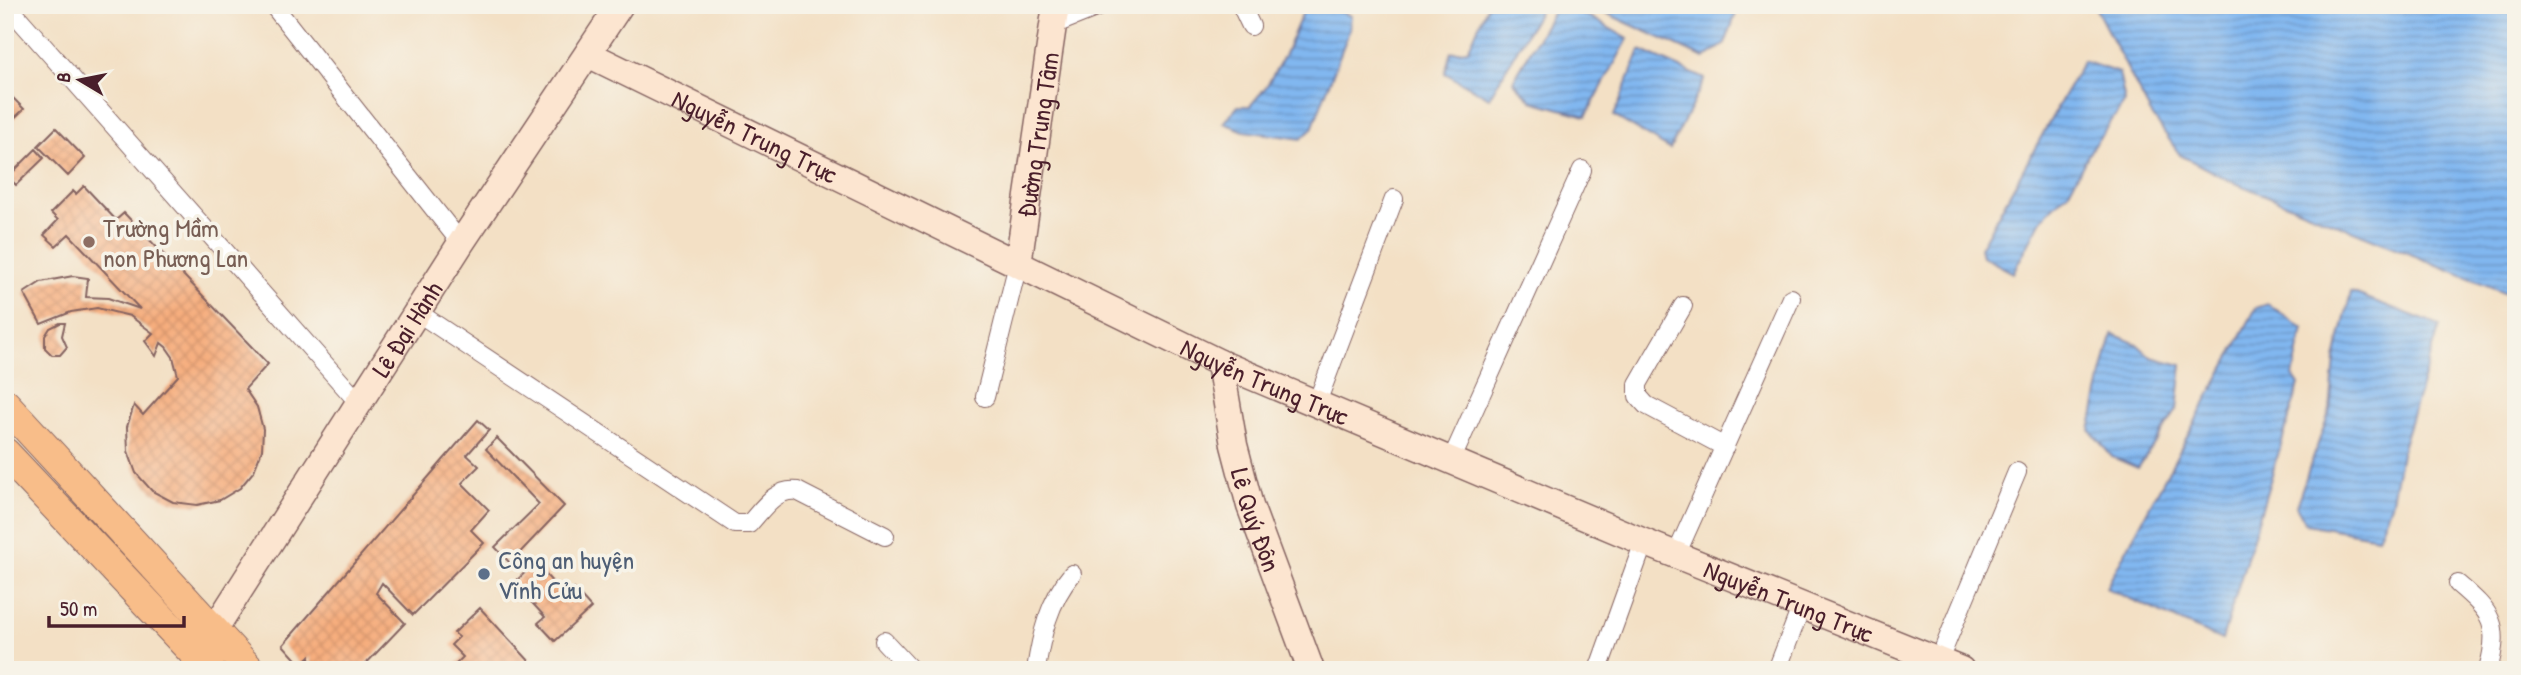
<svg xmlns="http://www.w3.org/2000/svg" width="2521" height="675" font-family="'Patrick Hand',sans-serif">
  <defs>
    <pattern id="water-rules" width="6" height="5" patternUnits="userSpaceOnUse" patternTransform="scale(1.75)"><rect width="6" height="5" fill="#81b7f0"/><path d="M0 2.5h6" fill="none" stroke="#6c94c3"/></pattern>
    <pattern id="building-cross-hatch" width="8" height="8" patternUnits="userSpaceOnUse" patternTransform="scale(1.75)"><rect width="8" height="8" fill="#f6ad7d"/><path d="M0 0l8 8M0 8l8-8" fill="none" stroke="#d4946c"/></pattern>
  </defs>
  <rect width="100%" height="100%" fill="#f7f3e8"/>
  <filter id="ink" filterUnits="userSpaceOnUse"><feTurbulence type="fractalNoise" baseFrequency=".0143" numOctaves="2"/><feDisplacementMap in="SourceGraphic" scale="14" xChannelSelector="R" yChannelSelector="G"/><feConvolveMatrix kernelMatrix="1 2 1 2 8 2 1 2 1" color-interpolation-filters="sRGB"/></filter>
  <filter id="wash" filterUnits="userSpaceOnUse"><feTurbulence type="fractalNoise" baseFrequency=".00686" numOctaves="4" result="noise"/><feDisplacementMap in="SourceGraphic" scale="28" xChannelSelector="R" yChannelSelector="G"/><feGaussianBlur stdDeviation="1.57" result="paint"/><feColorMatrix in="noise" values="0 0 0 0 0 0 0 0 0 0 0 0 0 0 0 0 0 1.4 0 .05"/><feComposite in="paint" operator="in"/></filter>
  <g filter="url(#wash)">
    <rect width="100%" height="100%" fill="#f3e0c5"/>
    <path fill="url(#water-rules)" stroke="#666b8e" stroke-width="2" d="M1306,5H1324L1351,16L1349,31L1312,129L1301,139L1244,131L1224,123L1238,106H1250L1266,87L1285,54Z
      M1488,5H1543L1489,98L1445,73L1451,52L1468,50Z
      M1588,5H1739L1725,44L1704,58Z
      M2094,5H2516V297L2228,180L2180,155L2150,112Z
      M1555,8L1590,17L1628,39L1586,116L1532,101L1513,81Z
      M1640,50L1705,79L1670,149L1614,116Z
      M2083,61L2119,73L2125,102L2092,148L2069,191L2042,218L2013,273L1982,256L1980,248Z
      M2351,292L2440,326L2402,448L2391,505L2378,537L2306,524L2296,506L2330,410L2335,359Z
      M2268,304L2303,328L2293,376L2299,385L2222,640L2106,588L2256,308Z
      M2113,334L2137,344L2151,357L2182,365L2177,410L2138,468L2112,457L2090,430C2098,398 2102,366 2113,334Z"/>
    <g id="blocks">
      <path fill="url(#building-cross-hatch)" d="M5,90L24,109L5,127Z
        M56,128L85,158L68,176L38,146Z
        M36,149L44,158L16,185L8,177Z
        M84,186L116,220L124,213L268,364L245,389L257,407L263,429L262,450L254,471L240,488L220,500L197,505L173,502L152,491L136,473L128,451L127,427L134,405L143,415L178,376L173,357L166,347L161,343L156,356L145,341L153,333L130,316L97,308L71,312L41,324L24,293L41,282L73,276L88,278L86,297L108,298L140,309L69,234L56,246L44,235L58,220L51,213L73,191L76,194Z
        M60,323H65L62,336L67,347L60,355H52L45,348V336L50,328Z
        M478,420L489,430L467,455L479,466L462,483L489,510L471,530L484,543L413,615L382,583L376,593L405,623L360,670H315L310,663V656L301,665L283,645Z
        M497,438L564,506L510,563L495,547L539,504L486,449Z
        M535,563L566,597L574,589L591,608L555,641L538,623L545,617L514,583Z
        M480,608L532,664L526,670H457L454,666L463,657L451,645L459,637L454,633Z"/>
    </g>
  </g>
  <g filter="url(#ink)">
    <use href="#blocks" fill-opacity="0" stroke="#856361" stroke-width="2"/>
    <g fill="none" stroke-linecap="round" stroke-linejoin="round">
      <defs>
        <path id="street" d="M7,5L359,403
          M273,5L461,243
          M1241,5L1251,26
          M1053,25L1103,5
          M1683,306L1638,384V396L1646,405L1725,447
          M417,312L735,524H749C763,509 775,488 797,491L885,536
          M985,397L1018,264
          M1316,405L1394,199
          M1451,461L1582,170
          M1676,555L1791,298
          M2458,584C2492,613 2501,624 2488,670
          M884,641L911,670
          M1939,660L2017,472
          M1036,670C1041,636 1049,601 1072,574
          M1598,670L1644,542
          M1777,670L1802,605"/>
        <g id="secondary">
          <path id="s1" d="M588,54L1220,363L1644,542L1961,670"/>
          <path id="s2" d="M1018,264L1056,5"/>
          <path id="s3" d="M1220,363L1234,445L1250,506L1311,670"/>
          <path id="s4" d="M199,644L214,630L461,243L620,5"/>
        </g>
        <path id="primary" d="M5,404L250,670
          M5,453L210,670"/>
      </defs>
      <use href="#street" stroke="#856361" stroke-width="20"/>
      <use href="#secondary" stroke="#856361" stroke-width="29"/>
      <use href="#primary" stroke="#856361" stroke-width="32"/>
      <use href="#street" stroke="#fff" stroke-width="18"/>
      <use href="#secondary" stroke="#fce5d0" stroke-width="26"/>
      <use href="#primary" stroke="#f8bd89" stroke-width="30"/>
    </g>
  </g>
  <circle fill="#8d6e63" stroke="#f7f3e8" stroke-width="2.5" cx="89" cy="242" r="7"/>
  <circle fill="#5c6f8a" stroke="#f7f3e8" stroke-width="2.5" cx="484" cy="574" r="7"/>
  <g text-anchor="middle" dominant-baseline="central" stroke-width="7" stroke-linejoin="round" paint-order="stroke">
    <g font-size="26" fill="#4a1f2b" stroke="#f7f3e8">
      <text stroke="none"><textPath href="#s2" startOffset="131">Đường Trung Tâm</textPath></text>
      <text stroke="none"><textPath href="#s1" startOffset="186">Nguyễn Trung Trực</textPath></text>
      <text stroke="none"><textPath href="#s4" startOffset="378">Lê Đại Hành</textPath></text>
      <text stroke="none"><textPath href="#s1" startOffset="752">Nguyễn Trung Trực</textPath></text>
      <text stroke="none"><textPath href="#s3" startOffset="161">Lê Quý Đôn</textPath></text>
      <text stroke="none"><textPath href="#s1" startOffset="1320">Nguyễn Trung Trực</textPath></text>
    </g>
    <g font-size="26" fill="#785e54" stroke="#f7f3e8" text-anchor="start">
      <text x="103" y="227">Trường Mầm<tspan x="103" dy="30">non Phương Lan</tspan></text>
    </g>
    <g font-size="26" fill="#4e5e75" stroke="#f7f3e8" text-anchor="start">
      <text x="498" y="559">Công an huyện<tspan x="498" dy="30">Vĩnh Cửu</tspan></text>
    </g>
  </g>
  <rect width="2521" height="675" fill="none" stroke="#f7f3e8" stroke-width="28"/>
  <g transform="translate(80 80) rotate(280)" stroke="#f7f3e8" stroke-width="5" paint-order="stroke">
  <path d="M0-5L12 26L0 18L-12 26Z" fill="#4a1f2b"/>
  <text y="-10" font-size="19" font-weight="bold" text-anchor="middle" fill="#4a1f2b">B</text>
  </g>
  <path d="M49 616v10h135v-10" fill="none" stroke="#4a1f2b" stroke-width="3.5"/>
  <text x="60" y="616" font-size="21" fill="#4a1f2b" stroke="#f7f3e8" stroke-width="5" paint-order="stroke">50 m</text>
</svg>
